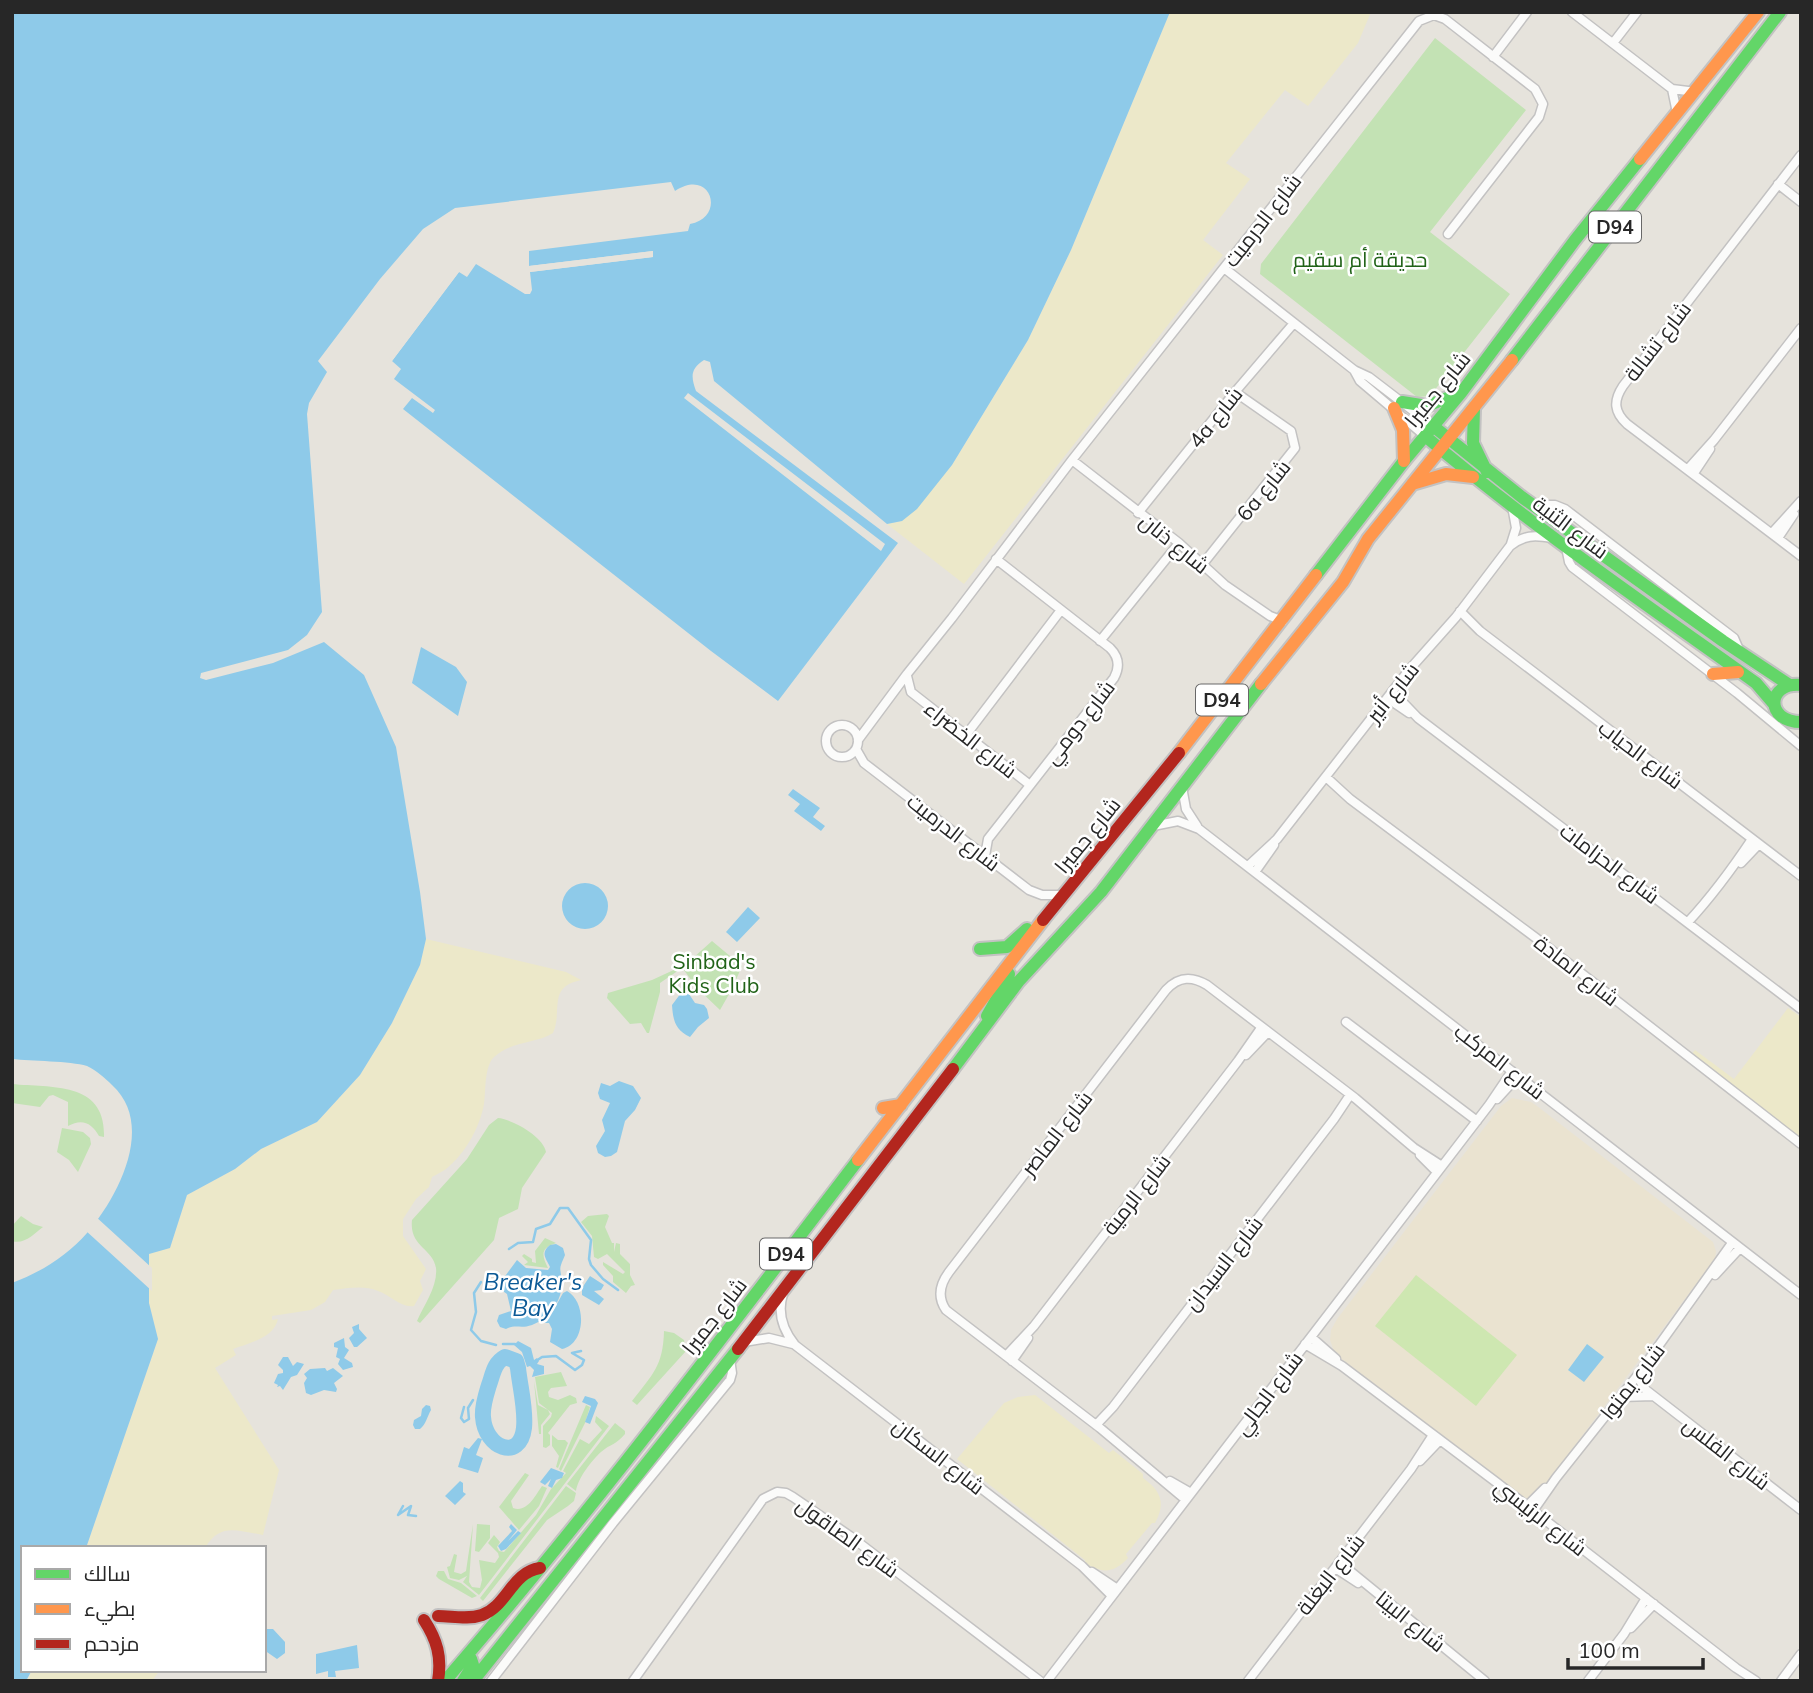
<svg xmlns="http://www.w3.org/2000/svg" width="1813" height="1693" font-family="Mulish,Cairo,sans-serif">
  <rect width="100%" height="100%" fill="#e6e3dc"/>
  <path fill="#eae3d0" d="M1512,1098L1531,1102L1537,1106L1713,1242L1716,1251L1715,1259L1540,1492L1533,1498H1527L1521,1497L1335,1354L1330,1340L1331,1330L1337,1319L1501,1106Z"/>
  <path fill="#c3e2b4" d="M1435,38L1526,110L1430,232L1510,294L1430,396L1417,397L1260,274L1261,264Z
    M712,941L742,966L732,989L720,1010L697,988L681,966L693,958Z
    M678,968L679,970L660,983V992L649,1033H647L641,1023L630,1024L607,998L608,993L652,980Z
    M12,1084C52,1088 106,1081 104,1137L99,1136C92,1123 82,1118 68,1126V1102L53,1095L49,1096L40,1107L12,1103Z
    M498,1118C512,1119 544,1137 546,1152L522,1188L518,1209L499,1218L494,1240L420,1323L417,1321C424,1305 438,1286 436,1268C433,1248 409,1247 412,1220L467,1159L489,1125Z
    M62,1128L83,1132L90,1138L91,1144L78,1172L69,1160L57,1152Z
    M607,1214L609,1216L605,1227L612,1243H614V1252L616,1243L620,1244V1254L630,1264V1275L635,1285L631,1286L626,1293L613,1282V1276L603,1265V1262L623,1274L625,1272L607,1254L598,1259L594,1257L592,1236L581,1222L588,1216Z
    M21,1216L33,1224L43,1227C34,1234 24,1245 12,1241V1226Z
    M545,1238L556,1243C541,1248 541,1254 548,1268L524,1265L528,1262L522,1256L524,1254L532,1259V1262L536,1263L535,1251Z
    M664,1331L674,1333L684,1340L686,1351L637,1405L632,1401C653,1374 663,1366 664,1331Z
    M561,1372L567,1386L551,1388L548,1392L549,1397L558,1400L570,1395L576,1398L577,1403L570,1405L548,1433L550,1435V1445L546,1448L543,1447V1426L551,1417L552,1413L539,1403L535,1377Z
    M534,1381L538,1405L548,1410L550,1414L541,1425V1434H539Z
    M586,1405L590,1407L585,1423L561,1471L559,1469Z
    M596,1416L609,1426L479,1595L463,1582L467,1576L459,1580L450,1578L447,1567L450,1566L454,1554L457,1555L454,1572L461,1574L466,1571L473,1524L469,1582L472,1587L480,1588L482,1580L479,1560L495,1563L499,1557L498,1553L488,1543L494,1535L500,1542L497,1547L499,1551L504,1552L536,1515L551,1489L566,1473L563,1471L580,1439L589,1444L602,1430L595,1422Z
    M615,1423L625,1431V1434C616,1445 610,1444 601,1452C592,1460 578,1478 576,1491L567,1484Z
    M552,1435L558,1440H565L568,1443L558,1468L556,1467L559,1456L552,1446Z
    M525,1473L529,1475L511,1501L513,1508C527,1513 535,1496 542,1486L547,1488L539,1506L519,1530L499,1507Z
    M566,1486L576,1493L574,1501L568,1506L547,1520L483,1601L480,1598Z
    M477,1524L490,1525V1538L479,1552L475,1551Z
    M438,1571H444L448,1579L461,1583L477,1596L472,1598L439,1579L436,1576Z"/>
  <path fill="#ece8c9" d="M1170,12H1371L1358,43L1308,106L1285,90L1226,163L1250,179L1203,240L1223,255L964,584L887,524L902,521L952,465L1028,340L1071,250Z
    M426,939L566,972L581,980C547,987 563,1010 553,1033C536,1044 513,1040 494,1057C484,1067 486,1091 484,1104C480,1127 465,1154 446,1169C442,1172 437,1174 432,1177L429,1187L416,1199L403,1219V1236L426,1269L420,1281L423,1290L414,1306C400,1308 391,1295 378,1291C364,1285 348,1288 333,1290L325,1302L311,1310L272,1316V1320L278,1319C274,1338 249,1343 233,1349L236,1355L215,1368L279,1470L263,1535C238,1531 220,1522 205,1548H86L158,1339L149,1303V1253L170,1248L187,1195L235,1169L261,1149L317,1122L360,1075L392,1023L420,965Z
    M1788,1008L1801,1017V1141L1690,1056L1695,1050L1734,1079Z
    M1035,1395L1109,1453L1113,1450L1143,1474V1478C1161,1491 1166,1503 1155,1523H1152L1126,1554L1128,1558C1114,1573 1103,1574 1085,1563V1560L957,1459L1004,1403L1018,1397Z
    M32,1670H160L152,1681H27Z"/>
  <path fill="#cee7b1" d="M1416,1275L1517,1355L1476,1406L1375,1326Z"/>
  <path fill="#8ecae9" d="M12,12H1170L1071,250L1028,340L952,465L917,509L902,521L887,524L714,381L710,362L704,360C690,369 691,377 696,391L898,543L778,701L711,651L403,409L412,398L433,413L435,410L394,379L401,369L392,361L459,272L467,277L476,264L525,294H530L532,290L530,272L653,257V251L529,266V251L688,231L690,224C726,218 712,167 675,191L671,182L455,208L423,229L380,279L318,361L327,372L309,403L307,414L322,612L307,635L288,650L201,673L200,678L206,680L273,663L324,642L364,675L396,747L420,892L426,939L420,965L392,1023L360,1075L317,1122L261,1149L235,1169L187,1195L170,1248L149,1254V1303L158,1339L86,1548H23V1670H32L26,1681H12V1283C41,1272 67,1256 87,1233C118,1197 156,1125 112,1085C105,1078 96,1070 87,1066C70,1061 31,1061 12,1059Z
    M421,647L456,667L467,682L458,716L412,683Z
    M793,789L820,808L813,817L825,826L821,831L794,811L800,804L788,795Z
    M562 906a23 23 0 1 1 46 0a23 23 0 1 1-46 0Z
    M748,907L760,918L737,942L726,932Z
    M681,993L689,994L695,1003L704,1005L707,1009L709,1018L698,1027L690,1037C675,1030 673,1020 672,1005Z
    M619,1081L633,1086L641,1098L635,1110L625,1121L617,1152L611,1156L605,1157L598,1153L596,1146L605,1131L602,1120L610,1103L600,1099L598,1093L601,1083L610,1086Z
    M556,1244L563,1248L565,1255C564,1258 562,1261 561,1265C559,1269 562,1277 562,1282C562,1301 550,1318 532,1325C521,1329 515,1324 506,1329L500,1327L497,1321L499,1315L511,1311L507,1294L497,1287L517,1260L526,1268L548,1270L550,1267C546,1258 540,1253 550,1245Z
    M590,1276L604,1285L601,1290L594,1291L604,1299L599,1305L582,1295V1288Z
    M567,1291C587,1302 586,1344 562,1349L550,1342L552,1329L549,1323H540L553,1311L563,1293Z
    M359,1324V1329L367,1338L357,1347H354L349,1338L354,1333L352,1327Z
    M344,1338L345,1347L349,1350L344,1358L352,1363L353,1367L343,1370L338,1364L340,1359L336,1357L338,1348L334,1347V1343Z
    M518,1341L531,1348L534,1360L537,1358L539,1361L537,1364L544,1366V1374L532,1377L534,1370L530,1366L527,1367L522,1352L514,1345Z
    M1587,1344L1604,1357L1584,1382L1568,1370Z
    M283,1357H288L293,1366L297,1362L304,1364L297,1375L291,1377L283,1390L280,1386L277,1387L278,1385L274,1383L278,1374L283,1373V1370L278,1365Z
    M325,1368L327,1371L333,1368L343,1376L334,1383L337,1389L336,1392L324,1390L311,1395L306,1393L304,1383L307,1378L304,1374L310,1369Z
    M585,1396L595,1399L598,1403L590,1424L585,1422L591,1406L582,1402Z
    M426,1405L430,1406L431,1410C427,1417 426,1424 420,1429H415L413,1425L414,1420L421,1416L422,1409Z
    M478,1438L482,1439L476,1455L483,1458L478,1473L458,1467L464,1447L469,1449Z
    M551,1468L564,1473L562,1478L556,1480L552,1488L548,1486L551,1479L545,1485L540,1482Z
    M460,1481L463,1483V1492L466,1494L455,1505L445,1496Z
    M511,1524L517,1530L508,1541L518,1531L521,1533L506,1549L501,1551L498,1546L512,1531L509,1527Z
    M264,1629H273L285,1642V1653L277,1659L264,1650Z
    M357,1645L359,1668L335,1671L336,1677H328V1671L316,1674V1654Z"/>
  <path fill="#e6e3dc" d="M653,251V257L530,272L529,266Z
    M457,270L459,272L392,361L389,359Z
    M688,393L885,544L881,551L684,398Z
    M95,1216L152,1268V1291L85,1230Z"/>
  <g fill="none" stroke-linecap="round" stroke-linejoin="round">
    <path stroke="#8ecae9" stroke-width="2.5" d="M509,1249L518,1243L533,1242L536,1229L550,1224L560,1208H568L591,1240L589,1259L591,1265L603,1279L618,1290
      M481,1282L474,1293L476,1312L471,1330L481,1341L496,1345
      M503,1344H515
      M536,1361L542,1357L556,1356L575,1370L582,1365L584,1360L572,1353L581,1351
      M464,1407L461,1418L464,1422
      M464,1422L469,1419L468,1408L473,1400
      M403,1506L398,1515L411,1506L408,1515L416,1516"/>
    <path stroke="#8ecae9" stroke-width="16" d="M505,1357L516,1361L518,1368C520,1387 526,1409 524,1428C520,1462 485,1448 483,1417C482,1406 486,1395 489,1385C493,1374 494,1363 505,1357Z"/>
    <defs>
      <path id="street" d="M1572,12L1672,89L1696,92
        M1613,43L1637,12
        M1493,57L1527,12
        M1672,89L1677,113
        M1801,155L1623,386C1613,401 1614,412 1627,424L1801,556
        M1778,184L1801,202
        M1224,268L1354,370L1369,377L1433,426
        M1354,370L1360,381L1425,436
        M1072,460L1179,543L1225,585L1270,616L1283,621
        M1688,469L1714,440L1801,328
        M1694,473L1710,449
        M1534,505H1555L1565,509L1734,638L1740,652
        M1138,513L1235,392L1294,323
        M1772,533L1801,501
        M1778,538L1794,514
        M1511,544L1516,528L1512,506
        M1566,547L1569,562L1572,567L1737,693L1801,746
        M1202,565L1295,448L1291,431L1235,392
        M1460,611L1480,631L1801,876
        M1100,641L1179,543
        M907,676L911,692L1030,785
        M1393,692L1418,718L1801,1009
        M1387,698L1409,713
        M826 741a16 16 0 1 1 32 0a16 16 0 1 1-32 0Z
        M966,735L1061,610
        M858,740L907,674L952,618L1072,460L1419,21L1434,15L1445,19L1535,89L1543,104L1539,117L1448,234
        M856,749L864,763L1029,890L1042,895H1063
        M1326,777L1350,799L1536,938L1801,1144
        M1182,787L1186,809L1197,826
        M1153,826L1178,821L1199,829L1801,1295
        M985,856L988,839L1114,678C1120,667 1119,657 1110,648L996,559
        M1741,863L1759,844
        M1248,866L1277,839L1409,670L1456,617L1510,546C1524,535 1534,535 1552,538
        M1255,872L1274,845
        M1688,922C1713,895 1732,869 1752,839
        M1346,1022L1477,1121
        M1246,1055L1267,1033
        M1497,1099L1518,1076
        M1420,1155L1437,1172
        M1715,1275L1739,1249
        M783,1294C777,1313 783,1330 795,1345L1082,1566L1111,1595
        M1311,1337L1336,1359
        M744,1342L769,1338L793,1344
        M1305,1344L1342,1366L1496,1482L1736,1668L1756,1681
        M1006,1356L1034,1326L1238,1061L1261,1028
        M1012,1361L1028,1338
        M1637,1376L1646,1390L1801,1510
        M1621,1397L1653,1396
        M1096,1425L1113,1407L1334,1119L1350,1095
        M1420,1461L1440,1440
        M1170,1481L1191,1493
        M1186,1500L1100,1428L946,1310C937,1297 940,1284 949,1272L1166,990C1179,976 1192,976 1207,985L1355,1098L1414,1148L1442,1166
        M1527,1506L1545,1488
        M1533,1511L1556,1478L1637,1376L1732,1243
        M1339,1562L1485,1681
        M1335,1568L1358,1583
        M1092,1572L1116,1588
        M1631,1628L1654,1604
        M491,1681L613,1523L730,1380L732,1373L730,1359
        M633,1681L763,1499L777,1492L786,1493L793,1497L850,1536L1040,1681
        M1047,1681L1489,1105L1512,1071
        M1248,1681L1411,1469L1433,1435
        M1588,1681L1624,1634L1646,1598
        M1781,1681L1801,1654"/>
      <path id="fast" d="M1512,360L1780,12
        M1402,402L1427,406L1457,394
        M1474,409L1473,443L1487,472
        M1433,426L1523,498L1723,641L1788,684
        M1425,436C1530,525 1644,603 1756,683L1774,704
        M1316,575L1404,461L1461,393L1575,240L1640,159
        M1801,685C1766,682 1765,722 1801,722
        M980,949L1007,947L1027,929
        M987,1016L1008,979L1009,974L1005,970
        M953,1069L1019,981L1101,892L1261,684
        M445,1681C590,1514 723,1336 858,1160
        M463,1681L473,1665L471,1659H465
        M473,1681L738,1349"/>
      <path id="slow" d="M1640,159L1758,12
        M1394,408L1403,430L1404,461
        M1412,484L1446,474L1473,477
        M1713,674L1738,672
        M1261,684L1343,582L1368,539L1512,360
        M1179,753L1316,575
        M883,1108L901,1105
        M858,1160L1043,920"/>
      <path id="jam" d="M1043,920L1179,753
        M738,1349L953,1069
        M438,1616C452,1616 468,1620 482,1615C507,1606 512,1572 540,1568
        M424,1620C437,1640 442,1657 438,1681"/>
    </defs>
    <use href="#street" stroke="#c3c2c2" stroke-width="11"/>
    <use href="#fast" stroke="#c3c2c2" stroke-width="16"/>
    <use href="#slow" stroke="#c3c2c2" stroke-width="16"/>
    <use href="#jam" stroke="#c3c2c2" stroke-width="16"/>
    <use href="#street" stroke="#fbfbfa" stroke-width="8"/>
    <use href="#fast" stroke="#63d668" stroke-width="12"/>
    <use href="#slow" stroke="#ff974d" stroke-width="12"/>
    <use href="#jam" stroke="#b3261e" stroke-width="12"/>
  </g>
  <g text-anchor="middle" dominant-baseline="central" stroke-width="5" stroke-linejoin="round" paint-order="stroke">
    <g fill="#fff" stroke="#686868" stroke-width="2">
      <rect x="1589" y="211.5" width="52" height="31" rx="5"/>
      <rect x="1196" y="684.5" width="52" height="31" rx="5"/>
      <rect x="760" y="1238.5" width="52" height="31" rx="5"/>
    </g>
    <g font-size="19" font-weight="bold" fill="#272727">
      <text x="1615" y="227">D94</text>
      <text x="1222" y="700">D94</text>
      <text x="786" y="1254">D94</text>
    </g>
    <g font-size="21" fill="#272727" stroke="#fff">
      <text transform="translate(1262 220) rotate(-52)">شارع الدرميت</text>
      <text transform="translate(1657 341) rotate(-52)">شارع تشالة</text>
      <text transform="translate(1437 389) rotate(-51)">شارع جميرا</text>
      <text transform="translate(1215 417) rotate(-51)">4a شارع</text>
      <text transform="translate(1263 490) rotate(-51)">6a شارع</text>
      <text transform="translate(1571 527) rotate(37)">شارع الثنية</text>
      <text transform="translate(1175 543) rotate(39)">شارع ذنان</text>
      <text transform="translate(1392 692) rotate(-51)">شارع أنير</text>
      <text transform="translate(1079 722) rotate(-52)">شارع دومي</text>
      <text transform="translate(971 739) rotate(38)">شارع الخضراء</text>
      <text transform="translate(1641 754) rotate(37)">شارع الحياب</text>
      <text transform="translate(954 832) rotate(38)">شارع الدرميت</text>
      <text transform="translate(1087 835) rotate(-51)">شارع جميرا</text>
      <text transform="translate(1610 863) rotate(37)">شارع الحزامات</text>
      <text transform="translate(1577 970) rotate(38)">شارع المادة</text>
      <text transform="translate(1500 1061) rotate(38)">شارع المركب</text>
      <text transform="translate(1056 1133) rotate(-52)">شارع الماصر</text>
      <text transform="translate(1136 1194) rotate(-52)">شارع الرمية</text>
      <text transform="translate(1223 1263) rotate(-52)">شارع السيدان</text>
      <text transform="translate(714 1316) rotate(-52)">شارع جميرا</text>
      <text transform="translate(1632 1381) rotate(-52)">شارع يمتوا</text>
      <text transform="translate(1268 1393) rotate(-53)">شارع الجالي</text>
      <text transform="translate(1727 1453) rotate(38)">شارع الفلس</text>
      <text transform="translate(939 1456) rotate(38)">شارع السكان</text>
      <text transform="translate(1541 1517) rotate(38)">شارع الرئيسي</text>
      <text transform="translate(848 1537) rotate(36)">شارع الصاقول</text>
      <text transform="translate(1330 1574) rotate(-52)">شارع البغلة</text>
      <text transform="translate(1411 1621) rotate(39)">شارع البيتا</text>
    </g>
    <g font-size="21" fill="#216318" stroke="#fff">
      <text x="1360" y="259">حديقة أم سقيم</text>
      <text x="714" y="961">Sinbad's<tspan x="714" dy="24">Kids Club</tspan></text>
    </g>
    <g font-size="23" font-style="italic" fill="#0c5a96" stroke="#fff">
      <text x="533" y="1281">Breaker's<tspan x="533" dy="26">Bay</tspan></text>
    </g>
  </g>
  <rect width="1813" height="1693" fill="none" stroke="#272727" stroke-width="28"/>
  <rect x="21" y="1546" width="245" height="126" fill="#ffffff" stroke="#a9a9a9" stroke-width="2"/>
  <rect x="35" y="1569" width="35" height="10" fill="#63d668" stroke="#a9a9a9" stroke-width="2"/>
  <text x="84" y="1581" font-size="21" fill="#272727">سالك</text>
  <rect x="35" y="1604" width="35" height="10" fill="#ff974d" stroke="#a9a9a9" stroke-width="2"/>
  <text x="84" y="1616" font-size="21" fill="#272727">بطيء</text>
  <rect x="35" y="1639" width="35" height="10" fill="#b3261e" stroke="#a9a9a9" stroke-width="2"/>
  <text x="84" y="1651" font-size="21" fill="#272727">مزدحم</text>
  <path d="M1568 1658v10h135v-10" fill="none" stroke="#272727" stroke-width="3.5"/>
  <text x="1578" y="1658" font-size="21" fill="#272727" stroke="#ffffff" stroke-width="5" paint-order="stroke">100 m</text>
</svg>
